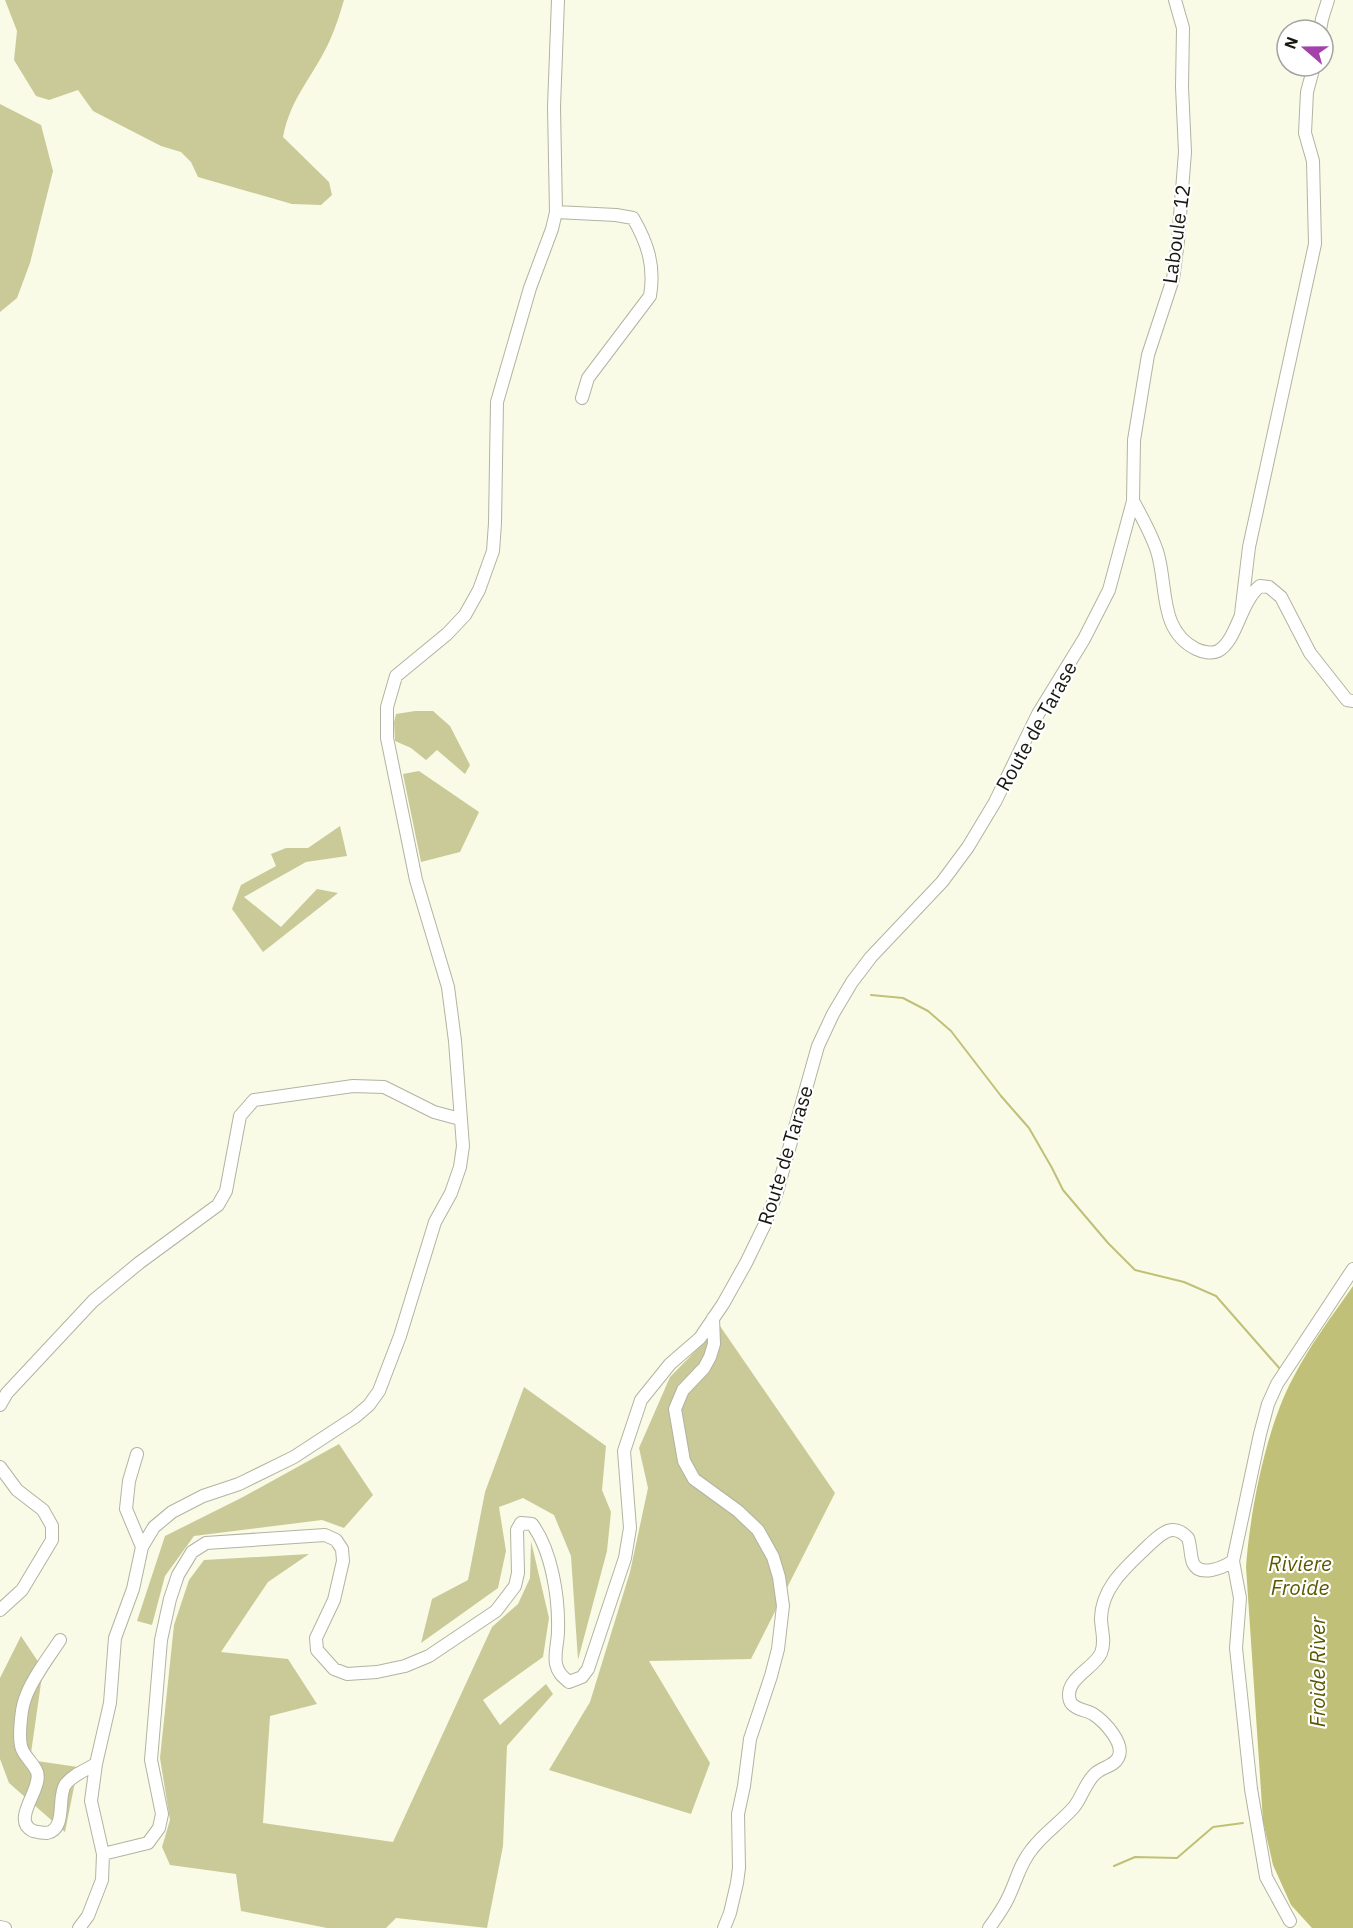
<svg xmlns="http://www.w3.org/2000/svg" width="1353" height="1928" font-family="'IBM Plex Sans',sans-serif">
  <rect width="100%" height="100%" fill="#fafbe7"/>
  <path fill="#c9ca98" d="M5,0H344C340,13 336,27 330,40C314,76 291,96 283,137L329,182L332,195L321,205L292,204L198,177L191,162L181,152L161,146L93,111L78,90L49,100L36,96L14,60L17,31Z
    M0,104L41,125L53,171L30,263L17,298L0,312Z
    M415,711H433L450,726L470,765L465,774L437,750L426,760L411,748L395,741L394,722L396,714Z
    M419,771L479,812L460,852L421,862L403,774Z
    M340,826L347,856L306,862L244,897L281,927L317,889L338,893L263,952L232,909L241,885L276,866L271,854L286,848H308Z
    M720,1326L835,1493L751,1659L649,1661L710,1763L691,1814L549,1770L590,1702L630,1572L648,1488L639,1448L670,1377Z
    M524,1387L606,1446L602,1490L611,1512L607,1551L578,1660L571,1556L554,1515L523,1498L499,1507L506,1551L498,1588L421,1643L432,1599L468,1580L485,1492Z
    M339,1444L373,1495L344,1528L322,1520L194,1536L165,1576L152,1625L137,1621L165,1536L243,1497Z
    M531,1541L549,1618L543,1657L483,1700L500,1725L546,1684L553,1694L507,1746L503,1846L487,1928L396,1918L386,1928H327L241,1911L236,1874L170,1865L162,1847L170,1820L160,1758L174,1625L189,1580L204,1560L309,1554L268,1582L221,1652L288,1659L317,1704L270,1716L263,1823L393,1842L492,1627L518,1604L530,1578Z
    M21,1636L43,1669L30,1760L78,1767L65,1832L9,1783L0,1759V1678Z"/>
  <path fill="#c0c078" d="M1353,1286V1928H1312L1291,1905L1273,1865L1263,1821L1246,1567C1250,1511 1266,1428 1293,1378C1310,1345 1332,1316 1353,1286Z"/>
  <g fill="none" stroke-linecap="round" stroke-linejoin="round">
    <path stroke="#c0c078" stroke-width="2" d="M871,995L903,998L928,1011L951,1031L1001,1096L1029,1128L1052,1168L1063,1190L1108,1243L1135,1270L1184,1282L1216,1296L1280,1369
      M1114,1866L1135,1857L1177,1858L1213,1827L1243,1823"/>
    <defs>
      <path id="minor" d="M1320,30L1322,19L1328,0
        M556,212L616,215L633,218C648,244 655,266 650,296L588,378L582,398
        M1133,501C1142,517 1151,533 1157,551C1168,585 1158,630 1196,649C1202,652 1212,654 1218,651C1237,641 1240,602 1260,586L1269,587L1281,597L1310,653L1347,700L1353,701
        M1241,614L1249,547L1315,244L1313,161L1305,133L1307,92L1314,66
        M713,1318L714,1344L710,1357L704,1368L683,1390L675,1409L684,1461L694,1479L738,1511L758,1530L773,1557L779,1577L783,1606L778,1649L771,1676L750,1739L744,1786L738,1814L739,1868L737,1883L730,1913L724,1928
        M0,1405L7,1393L93,1301L139,1263L218,1205L226,1191L240,1116L254,1100L353,1086L384,1087L434,1112L460,1119
        M137,1454L129,1481L126,1509L142,1547
        M0,1467L17,1490L43,1510L52,1526V1540L22,1590L0,1610
        M60,1640C49,1657 31,1680 25,1699C21,1709 18,1740 22,1749C25,1757 34,1764 37,1772C43,1789 10,1820 33,1831C37,1832 43,1833 47,1833C67,1829 57,1797 65,1785C72,1775 86,1770 96,1764
        M103,1854L148,1843L159,1828L162,1814L151,1760L161,1640L170,1599L178,1575L192,1552L206,1543L325,1535L336,1540L342,1549L343,1561L334,1600L316,1638L317,1650L334,1669L347,1674L377,1672L405,1666L429,1656L496,1611L515,1586L518,1573L517,1530L521,1523L532,1524C552,1551 559,1598 558,1631C558,1642 554,1653 556,1664C558,1673 562,1676 569,1682L582,1677L588,1669L625,1558L630,1528L624,1451L641,1400L670,1364L700,1338L723,1304L746,1263L764,1226L776,1195L818,1046L833,1014L852,982L871,957L942,882L968,847L995,802L1038,714L1084,639L1109,590L1133,501L1134,440L1148,355L1173,279L1178,241L1185,152L1182,87L1183,28L1175,0
        M1290,1921L1266,1877L1251,1789L1236,1648L1240,1598L1233,1561L1260,1434L1268,1404L1277,1384L1353,1269
        M0,1927L5,1928
        M79,1928L88,1916L102,1880L103,1854L91,1801L96,1764L110,1703L115,1638L133,1589L142,1547L154,1527L172,1512L203,1496L239,1484L294,1457L355,1417L369,1405L379,1391L400,1336L435,1222L451,1193L460,1167L463,1146L455,1041L448,987L416,880L387,738V707L396,676L447,634L465,615L479,590L493,551L495,523L497,402L530,288L552,229L556,212L554,107L558,0
        M989,1928C996,1918 1003,1909 1008,1898C1016,1882 1020,1863 1032,1849C1044,1833 1061,1822 1074,1807C1082,1797 1086,1781 1096,1773C1103,1767 1114,1766 1118,1758C1126,1744 1104,1721 1093,1714C1086,1710 1073,1709 1070,1701C1063,1679 1094,1669 1101,1653C1106,1641 1101,1630 1101,1618C1102,1585 1129,1565 1150,1544C1162,1533 1173,1522 1188,1538C1191,1546 1190,1555 1193,1563C1200,1578 1224,1567 1233,1561"/>
    </defs>
    <use href="#minor" stroke="#b2b3a1" stroke-width="14"/>
    <use href="#minor" stroke="#fff" stroke-width="12"/>
  </g>
  <g text-anchor="middle" dominant-baseline="central" stroke-width="4.5" stroke-linejoin="round" paint-order="stroke">
    <g font-size="20" fill="#181811" stroke="#fff">
      <text transform="translate(1176 234) rotate(-82)">Laboule 12</text>
      <text transform="translate(1036 726) rotate(-61)">Route de Tarase</text>
      <text transform="translate(785 1155) rotate(-73)">Route de Tarase</text>
    </g>
    <g font-size="21" font-style="italic" fill="#5b5900" stroke="#fff">
      <text x="1300" y="1563">Riviere<tspan x="1300" dy="24">Froide</tspan></text>
      <text transform="translate(1317 1672) rotate(-90)">Froide River</text>
    </g>
  </g>
  <g transform="translate(1305 48) rotate(290)"><circle r="28" fill="#ffffff" stroke="#a3a3a0" stroke-width="1.5"/>
  <path d="M0-4.5L10 22L0 15L-10 22Z" fill="#a242aa"/>
  <text y="-9" font-size="16" font-weight="bold" text-anchor="middle" fill="#181811">N</text>
  </g>
</svg>
